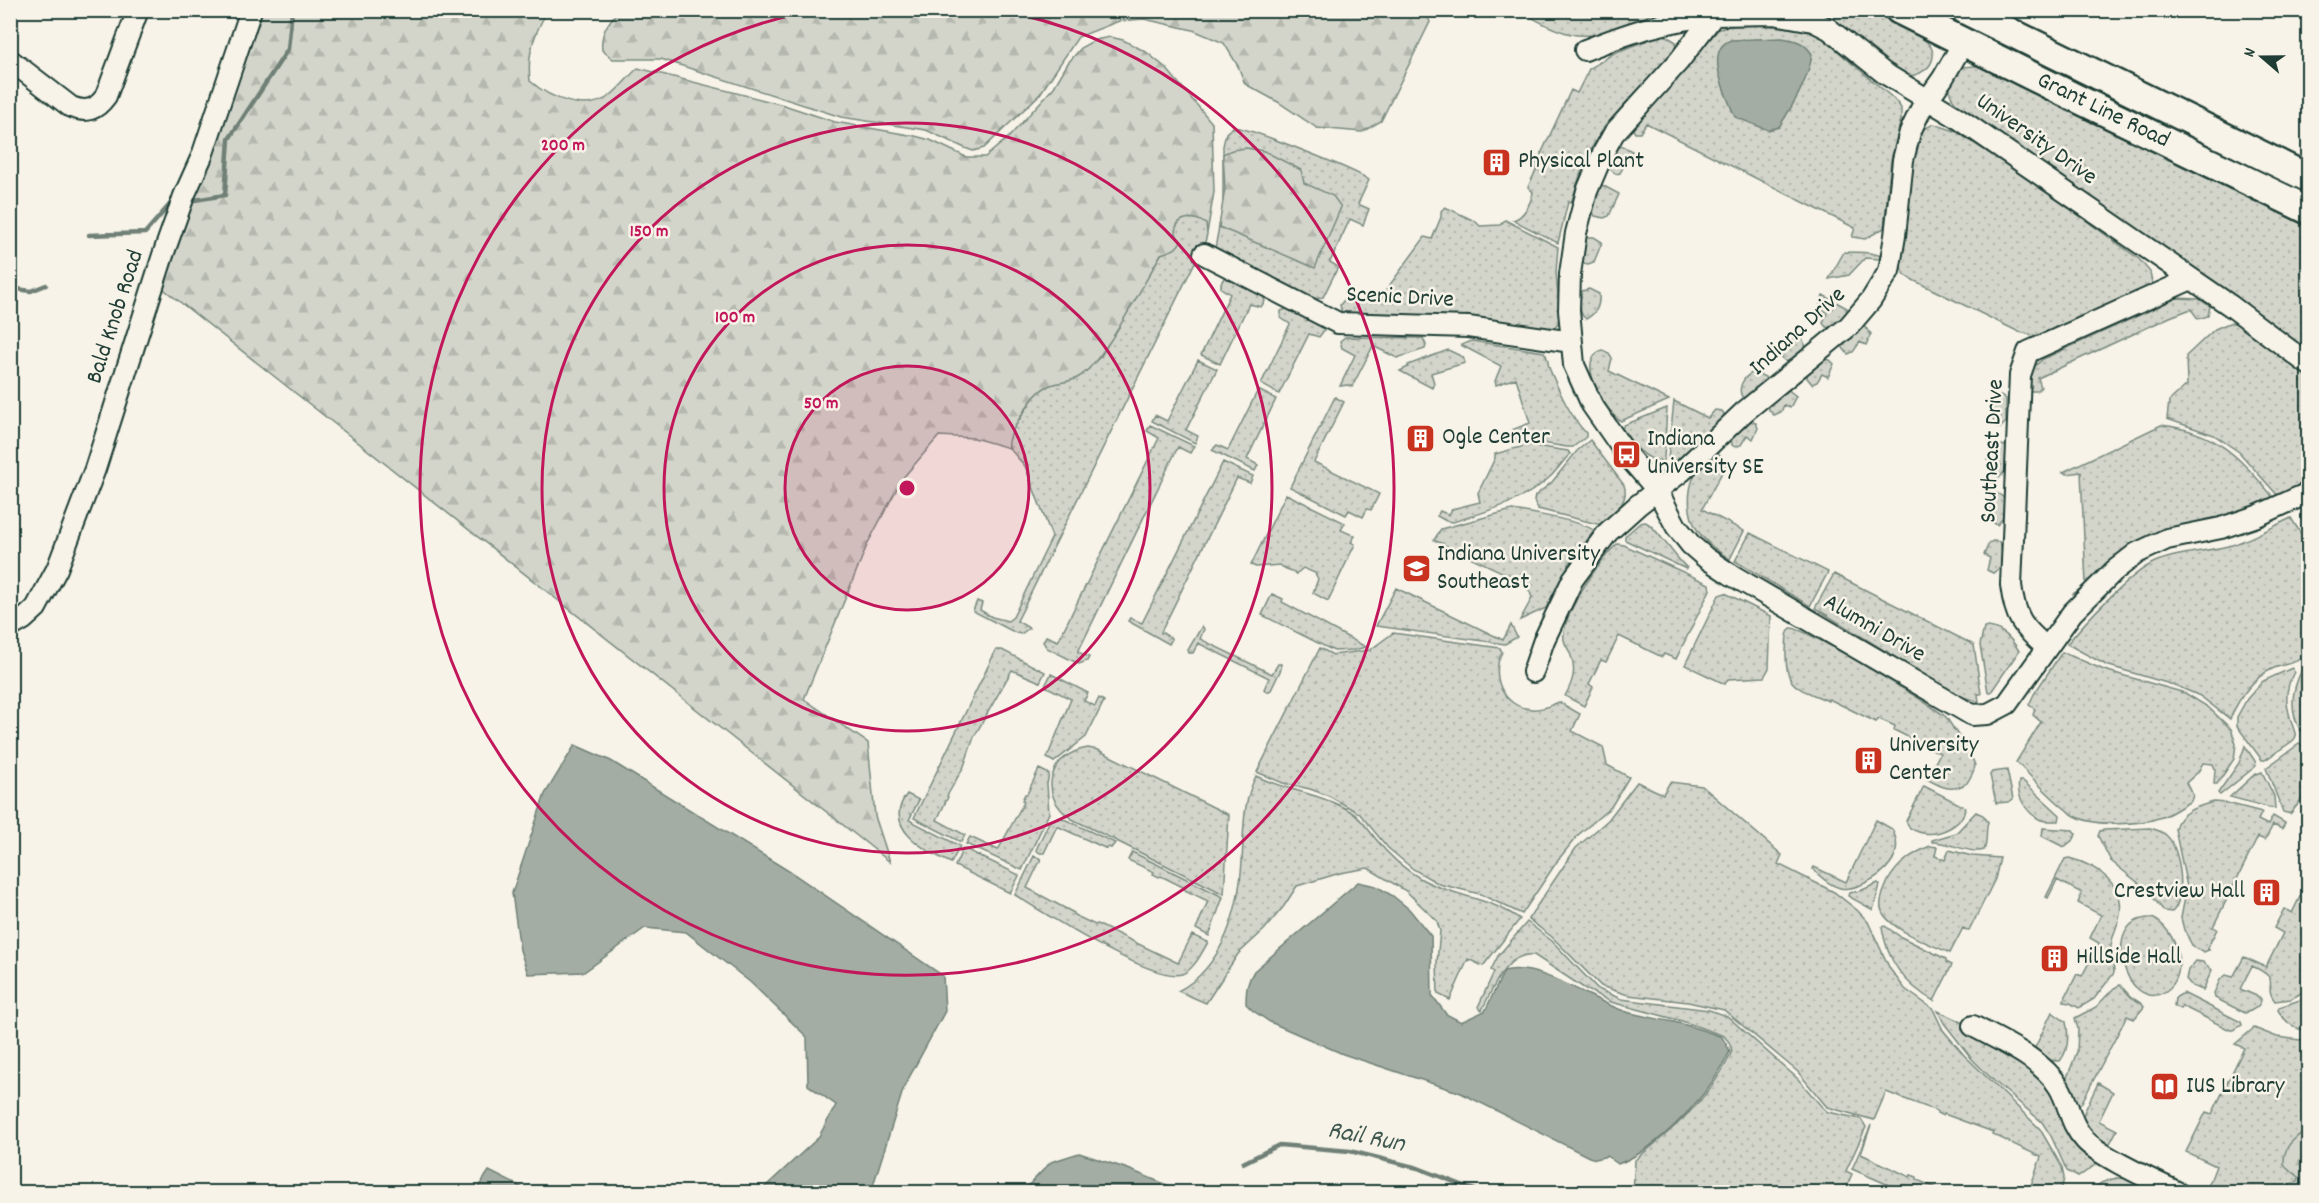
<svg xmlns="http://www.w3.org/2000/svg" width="2319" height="1203" font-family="Dekko,sans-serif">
  <defs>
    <pattern id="grass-dots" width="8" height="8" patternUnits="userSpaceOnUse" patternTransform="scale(1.5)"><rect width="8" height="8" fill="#d3d5ca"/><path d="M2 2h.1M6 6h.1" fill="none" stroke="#b5b8ae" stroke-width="1.8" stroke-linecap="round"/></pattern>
    <pattern id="forest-firs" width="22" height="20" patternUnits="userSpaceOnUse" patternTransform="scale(1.5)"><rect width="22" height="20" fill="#d3d5ca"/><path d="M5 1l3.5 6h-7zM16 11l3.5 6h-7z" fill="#b5b8ae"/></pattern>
  </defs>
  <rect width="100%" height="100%" fill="#f7f3e8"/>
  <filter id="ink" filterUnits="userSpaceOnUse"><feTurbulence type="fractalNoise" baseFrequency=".0167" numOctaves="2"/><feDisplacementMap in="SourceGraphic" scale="12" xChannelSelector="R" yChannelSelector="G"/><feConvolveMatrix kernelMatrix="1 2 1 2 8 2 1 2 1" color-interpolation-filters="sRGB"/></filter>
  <g filter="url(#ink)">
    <path fill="url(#grass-dots)" stroke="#79897f" stroke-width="1.5" d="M1520,11H1684C1654,19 1600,41 1571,34C1553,30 1536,20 1520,11Z
      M1805,11C1825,11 1847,8 1866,11C1878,12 1926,37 1931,47C1940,65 1917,80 1901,75L1827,17Z
      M1763,25L1806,30L1820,36L1894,99L1901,108V120L1891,160L1884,228L1865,239L1852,237L1855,228L1646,123L1640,133H1635L1632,128L1634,123L1719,29L1730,26Z
      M1663,34L1676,42L1675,50C1646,85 1605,116 1586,159C1580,173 1576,189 1571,203L1568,202L1558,243L1513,220C1524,217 1531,203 1533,192L1528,187L1537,168L1535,167L1571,90L1577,93L1589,69L1614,53Z
      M1976,66H1982L2308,225V356L1972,117C1950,99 1940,92 1962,67Z
      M1934,124L1955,131L2019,172L2139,259L2150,272L2153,286L2050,335L2038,336L2019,332L1909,278L1903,273L1900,264L1907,178L1919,131Z
      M1233,127C1247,127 1356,170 1369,180L1358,204L1369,209L1363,225L1350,219L1330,262L1338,267L1323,297L1316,299L1215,248L1223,206V146L1226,133Z
      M1622,146L1632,151L1620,173L1616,174L1610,169L1609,163L1614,150Z
      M1602,185L1619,194L1609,216L1604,218L1595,216L1591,209L1597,189Z
      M1445,207L1475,221L1480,226L1500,225L1505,220L1558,247L1556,272L1560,320L1555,327L1549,331L1353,315L1342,313L1340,305L1344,300L1375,301L1381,297L1425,237L1432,239L1441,217V211Z
      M1186,218C1206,218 1211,223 1205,242L1017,621L1029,628L1021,634L1016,633L973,611L977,601L982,603L980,610L992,617L1008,621L1013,617L1052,537L1025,466L1009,448L1008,443L1011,433L1035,395L1046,386L1077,378L1101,356L1161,254L1169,251L1177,237L1175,228L1180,221Z
      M1587,237H1594L1602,242L1594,262L1588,264L1583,263L1581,258L1584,239Z
      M1844,252C1857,253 1870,251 1881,256L1879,259L1865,258L1849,275L1829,279Z
      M1229,277L1262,294L1265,301L1261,307L1249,304L1220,364L1201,355L1230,294L1221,288V283L1224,278Z
      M1589,289L1599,294C1600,307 1596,313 1586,319C1579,314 1577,299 1582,291Z
      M1823,295L1847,308C1848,317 1841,322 1834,328L1826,327L1823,323L1827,312L1819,309Z
      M2177,298L2199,299L2210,306L2208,316L2198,319L2191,309L2170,317L2038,378L2041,387L2037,391H2028L2029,371L2043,359Z
      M1289,308L1324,326L1325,329L1319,337L1309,334L1279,394L1261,384L1290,324L1281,318V311Z
      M2229,323H2237L2308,378V476L2297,491L2280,498L2239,452L2214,435L2167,419L2169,401L2187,385L2186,356L2215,329Z
      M1864,326L1871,334L1866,345L1860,342L1853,352L1848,354L1843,348V342L1859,327Z
      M1345,337L1423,338L1426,345L1425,349L1397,358L1373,346L1352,387L1348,385L1340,386L1355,355L1342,348L1340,341Z
      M1802,338L1806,347L1793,362L1785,361L1782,358C1783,346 1790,338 1802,338Z
      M1472,341L1544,352C1549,358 1547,363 1550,370C1559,391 1570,416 1586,433V437L1573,447H1567L1530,441L1516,442L1512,430L1530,423L1516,378L1496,385L1495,381L1501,366L1461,345Z
      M1448,350L1463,357L1465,363L1431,373L1434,383L1432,388L1400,371L1408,367V365Z
      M1602,350L1609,353L1612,358L1609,371L1669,400L1621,421L1617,419C1604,406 1575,361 1602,350Z
      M1823,359L1830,360L1834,364L1828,377L1822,374L1817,382L1812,384L1807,378V373Z
      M1198,360L1217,369L1186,430L1198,436L1195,443L1152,421L1155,415L1167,421Z
      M1754,372L1765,377L1766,383L1747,398L1742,397C1737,387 1744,376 1754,372Z
      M1787,389L1796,396L1790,408L1784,405L1781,412L1774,415L1769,410V404Z
      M1258,390L1276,399L1247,459L1258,465L1255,471L1212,450L1217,445L1228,450Z
      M2000,396L2006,399V422L2000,428L1993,425L1994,411L1991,410L1995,399Z
      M1335,397L1344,402L1314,462L1379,494L1371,510L1367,509L1363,517L1349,510L1346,515L1290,487Z
      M1674,401L1708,418L1715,410L1722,411L1724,414L1722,421L1683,459L1672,463L1668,459Z
      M1667,408L1664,458L1663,461C1645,462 1631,442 1622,428L1624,425Z
      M1750,421L1756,423L1758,428L1753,439L1747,435L1741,445L1735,447L1732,445L1731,435Z
      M1150,425L1194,446L1190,453L1178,447L1078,652L1089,657L1087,661L1079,664L1047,648L1043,642L1046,636L1058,641L1159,438L1147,431Z
      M2161,425C2220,432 2240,459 2276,500L2183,531L2074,599L2073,594L2086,584L2081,472L2067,474L2063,472Z
      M1590,440L1624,485C1630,503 1612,514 1601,525L1538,509L1534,501L1535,496L1552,482L1577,451Z
      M1994,444L2006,446L2005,471L2000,477L1990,473L1992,462L1987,460Z
      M1528,445L1568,451L1570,454C1563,461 1558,469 1551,476C1524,502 1488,511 1453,522L1446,521L1437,516L1440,511L1449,515L1452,509L1480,502L1478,493L1495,458V454Z
      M1717,453L1725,461V467L1702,509L1744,531L1730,559C1718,551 1706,543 1698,531C1682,508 1688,463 1717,453Z
      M1223,462L1253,476L1250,483L1237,478L1161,632L1172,639L1169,644L1128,621L1130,618L1142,623Z
      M1997,493L2003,497L2004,499L2003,518L1997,525L1989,520L1991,509L1986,507L1992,495Z
      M1286,494L1345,523L1341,530L1355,536L1351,542L1355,544L1328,601L1313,593L1318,579L1315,573L1303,568L1296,574L1279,565L1256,567L1251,565Z
      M1512,510C1526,512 1587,522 1594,531L1569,564L1546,608L1520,620L1532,598L1530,592L1521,581L1434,540L1441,529Z
      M2291,518L2308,545V650C2301,664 2285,663 2272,669C2251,679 2239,698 2230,719L2200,696L2177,686L2106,665L2067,644C2085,622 2130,573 2155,562C2179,552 2207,552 2232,545C2253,538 2272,527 2291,518Z
      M1645,522C1654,524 1675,558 1687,568L1686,569L1625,540V536L1640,523Z
      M1750,533L1828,572L1810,606L1735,561Z
      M1993,541L2000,542L2002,549L2001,567L1993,573L1987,570L1990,558L1984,555L1989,543Z
      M1617,544L1624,545L1709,584L1710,590L1676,659L1664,654L1662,657L1619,636L1606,662L1601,660L1589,684L1593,687L1584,706L1565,696C1573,682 1577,669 1570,653C1568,648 1565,645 1564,640C1560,616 1600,560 1617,544Z
      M1834,574L1974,645L1981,694H1978L1979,702L1957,695L1815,608Z
      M1396,588L1503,640L1511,625L1517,637L1505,644L1376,626Z
      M1725,593L1771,616L1769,668L1764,677L1728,679L1725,684L1685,665L1719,595Z
      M1272,594L1283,599L1282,602L1366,647L1354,650L1334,651L1262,615Z
      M1202,626L1204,629L1200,639L1272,674L1278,664H1281V669L1271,690L1267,692L1264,689L1269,678L1198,643L1193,653H1189L1188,650Z
      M1988,627C2003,629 2011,638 2019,651L1991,692H1988L1980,645L1984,628Z
      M1791,628C1804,627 1930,704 1946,717C1950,723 1975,761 1975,766C1974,772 1970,778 1967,783C1952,793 1941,787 1927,779L1940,753L1894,730L1895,726L1879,719L1876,722L1829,699L1828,701C1797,687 1785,689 1786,651C1787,643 1785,634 1791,628Z
      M1393,633L1500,648L1502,652C1490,675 1502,707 1531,709C1541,710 1550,706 1559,702L1580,714L1572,731L1603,747L1607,765L1629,777L1611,807L1578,835L1558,860L1522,914L1480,894L1439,884L1413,869L1388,848L1359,813L1329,796L1310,789L1283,783L1257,772L1320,648L1333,655L1370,650Z
      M996,650H1002L1045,672L1040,682L1012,670L974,737L964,766L947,796L948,797L937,820L965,835L961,842L914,818Z
      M2062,652L2104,670L2185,693L2208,707L2231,729L2236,744L2234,759L2217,784H2214L2215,769L2213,764L2203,763L2198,772L2186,783L2193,795L2191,801C2182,806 2173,813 2162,817C2140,825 2096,827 2075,816C2060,808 2030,775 2016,762L2041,722L2033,715L2035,709L2029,705L2034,694Z
      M2308,659V725L2301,731C2286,706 2294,682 2308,659Z
      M2292,668L2294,672C2281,696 2288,712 2296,736L2294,740L2265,760H2262L2237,726V717L2247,699L2263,681Z
      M1051,674L1088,693L1084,701L1095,706L1099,698L1104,701L1086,737L1054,762L1047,758L1071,699L1045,686Z
      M2299,744C2311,749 2311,773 2308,785C2306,794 2296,807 2290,814L2283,812L2266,768Z
      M2245,746L2255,761L2256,766L2220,795L2218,793L2239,763Z
      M1088,748L1098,750L1229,815L1224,894L1072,819C1037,796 1048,754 1088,748Z
      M1039,769L1049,774L1047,784L1049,813L1022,870L966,844L970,837L998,850L1024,802L1022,800L1025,794H1027Z
      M2007,770L2013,799L2009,802L1996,803L1990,775L1992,772Z
      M2262,772L2274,796L2275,809L2230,797L2254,775Z
      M1256,776C1286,791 1320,793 1350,811C1361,818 1367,828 1375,838C1388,855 1403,869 1423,880C1455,897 1489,897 1520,919L1483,966L1468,959L1450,1000L1438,994L1437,962L1440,931L1437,921L1406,891L1368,868L1340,873L1297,886L1284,906L1264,930L1238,954L1206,1003L1178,991C1224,967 1239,909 1242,861C1244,831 1242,803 1256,776Z
      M2019,781H2023L2060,815L2059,821C2053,821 2044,822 2039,819C2026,812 2016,796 2019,781Z
      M1637,782L1663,794L1670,782L1702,786L1782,855L1778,864L1834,892L1857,910L1868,922L1890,969L1905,989L1933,1009L1943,1030L1964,1055L2040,1129L2062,1167L2064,1178L2061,1192H2048L2031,1185L2041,1157L1992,1134L1993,1132L1944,1114L1943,1116L1937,1113V1111L1886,1092L1874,1120L1827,1107L1798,1072L1724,1010L1688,1002L1628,995L1601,986L1552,937L1528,919L1576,848L1608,820Z
      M1924,786L1963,806L1965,808C1964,825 1939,836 1923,833C1919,833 1914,830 1910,828L1906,821Z
      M907,794L919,800L909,820L960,846L951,863C926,851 881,828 907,794Z
      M2214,802L2227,803L2262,812L2258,820L2268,825L2273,816L2285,823L2282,829L2273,825L2265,840L2258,837L2213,927L2217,929L2207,949L2209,950L2204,952L2193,947L2184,930L2181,918L2187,887L2175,829C2178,812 2198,806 2214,802Z
      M1976,812L1983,815L1988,822C1985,831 1988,843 1984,850C1971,855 1948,841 1932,842V840L1956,833Z
      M1057,818H1062L1115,843L1111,848L1108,847L1107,849L1057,826L1044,853H1040L1036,850L1049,822Z
      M1876,820L1892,829C1906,855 1885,874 1863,884C1856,887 1848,890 1840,888C1829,885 1820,877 1813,869L1814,867L1846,882Z
      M2043,828L2073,830L2076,834L2074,839L2064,847L2042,836Z
      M2150,828C2156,830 2162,831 2167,836C2181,849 2187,899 2172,912L2164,911L2146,889L2111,861L2098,836L2100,831L2104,830Z
      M1930,846L1937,847L1935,856L1945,860L1949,850L1972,856L2000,858L1995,879L1969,931L1963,928L1950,953C1932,945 1885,928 1881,908C1879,899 1885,889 1888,881C1898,863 1912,854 1930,846Z
      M963,848L1017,874L1019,876L1010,893L955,866Z
      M1132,852L1223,897L1209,936L1196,929L1208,901L1185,890V888L1161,876L1159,877L1153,874L1154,872L1128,860Z
      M1034,856L1041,859L1027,888L1074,913V915L1095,925L1097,924L1178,963L1192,935L1208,942C1202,952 1194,970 1182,974C1153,983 1044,913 1015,895Z
      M2069,858C2097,865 2128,886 2119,919C2117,928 2112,936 2111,946C2110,955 2114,964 2114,973L2094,999L2079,1008L2070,1003L2063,1002L2077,974L2082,976L2099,943L2090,938L2101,915L2078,903L2082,893L2057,880L2048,898L2046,897L2065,859Z
      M2308,880V989L2291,999L2275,1001C2261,984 2285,981 2252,966L2240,989L2259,997L2261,999C2261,1006 2252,1011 2245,1013L2215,998L2214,993L2220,980L2226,975L2233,977L2244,957L2266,967L2283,933L2274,928L2284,909L2292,913Z
      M1878,883L1880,885L1873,910L1848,896L1849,893L1860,891Z
      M2152,918C2176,928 2191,974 2166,991C2126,1017 2097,916 2152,918Z
      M1527,922L1552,941L1598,989L1621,999L1709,1010L1727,1016L1798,1079L1822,1107L1828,1112L1861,1119L1866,1127L1846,1171L1852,1174L1844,1192H1633L1635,1160C1672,1130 1713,1096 1732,1051L1729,1042L1724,1036L1682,1021L1611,1002L1584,988L1534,955C1505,952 1493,989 1482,1010L1478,1007L1494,972L1491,970L1498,956Z
      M1885,926L1901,937L1946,959V962L1952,965L1934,1001C1904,984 1887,961 1882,927Z
      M2196,961L2203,962L2212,970L2203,990L2192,986L2186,979L2188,970Z
      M2120,985L2131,997L2142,1004L2144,1007L2134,1019L2127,1016L2081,1104L2075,1106L2066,1080L2077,1052L2078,1029L2075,1018L2096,1007L2114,988Z
      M2183,993L2241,1022L2242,1025L2234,1030H2230L2182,1006L2180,1009L2174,1006L2175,998Z
      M2308,995V1031C2296,1030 2285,1022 2278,1010L2279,1007L2300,1000Z
      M1938,1011L1971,1027L2004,1055L2029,1069L2046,1083L2097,1158L2095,1165L2078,1177L2067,1171L2051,1136L2042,1122L1994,1081L1972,1059L1944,1023Z
      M2052,1012L2066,1022C2069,1036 2069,1050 2060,1061C2048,1062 2043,1056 2034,1050Z
      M2254,1028L2277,1037L2308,1041V1192H2206L2216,1166L2186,1152L2206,1112L2212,1114L2244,1048L2235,1044Z
      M2098,1083L2113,1092L2099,1121L2117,1130L2108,1147L2093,1137L2081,1119Z
      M1871,1125L1861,1154L1910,1177L1911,1175L1917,1177V1180L1944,1191L1943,1192H1905L1852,1169Z
      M2116,1178C2129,1178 2142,1180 2149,1192H2090L2101,1183Z"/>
    <path fill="url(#forest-firs)" stroke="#79897f" stroke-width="1.5" d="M263,11H547C534,35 527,53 530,81C551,99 587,114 611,95C621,87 629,76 638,68L784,105L835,122L915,136L930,140L966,157H985L1009,137L1054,87L1068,63L1082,47L1095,40L1110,37L1123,40L1146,52L1166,68L1212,123L1214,192L1207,233L1206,224C1194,216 1176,215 1175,233L1181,241C1176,251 1171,250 1161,254C1145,281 1102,366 1077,378C1067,383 1055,382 1046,387C1033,394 1006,434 1009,448L974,438L939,436L902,479L868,543L804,699L868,743L875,816L890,862L161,287Z
      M618,11L1424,10L1430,22L1381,121L1362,132L1317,128L1278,102L1245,84L1238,66L1224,43L1193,30L1144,19L1119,21L1078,37L1040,94L984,148L973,151L965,148L926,130L841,117L661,59H613L602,50C600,33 608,23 618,11Z
      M1246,148L1264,151L1301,170L1304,183L1333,196L1341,207L1315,268L1219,227L1225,188L1223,154L1232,150Z
      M2308,1128V1192H2287L2291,1184L2298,1181L2299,1177L2284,1165C2283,1145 2294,1139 2308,1128Z"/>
    <path fill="#a4ada3" stroke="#6f8077" stroke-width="1.5" d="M1782,38C1796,40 1804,42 1812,54C1809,79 1793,105 1779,127L1768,130L1735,117C1728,98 1702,50 1731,40Z
      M575,745L611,761L795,875L943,976L945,1011L904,1087L871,1192H763L765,1187L818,1138L836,1105L808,1085L807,1037L750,982L686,932L645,928L584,972L528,974L520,950L512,893L545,794Z
      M1358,882L1376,886L1393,896L1409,909L1431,936L1432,995L1446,1014L1461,1022L1485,1011L1504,971C1536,961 1592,1000 1624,1011C1639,1016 1654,1018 1669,1021C1686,1024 1705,1031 1722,1037L1730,1051C1712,1092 1660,1148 1618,1164L1607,1156L1596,1159L1589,1157L1461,1093L1343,1054L1270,1022L1252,1010L1246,1004C1246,990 1247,982 1254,971Z
      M1079,1153L1128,1169L1184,1192H1022L1051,1162Z
      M489,1171L531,1192H475Z"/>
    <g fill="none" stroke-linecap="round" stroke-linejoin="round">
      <path stroke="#6f8077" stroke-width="4.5" d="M195,200L225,195L229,139L288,49L292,10
        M89,235L145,233L173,201
        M10,288L31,291L46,285
        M1243,1163L1279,1145L1350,1151L1418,1168L1480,1192"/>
      <defs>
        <path id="street" d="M1585,50C1631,32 1665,21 1714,15
          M10,60L71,107C87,113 96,110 106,96L138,10
          M1204,254L1338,323L1468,327L1572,342
          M2308,364L2231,306L1958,118L1884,73L1829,29L1813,21L1774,14L1714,15L1679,61L1614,133L1604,151L1587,191L1576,233L1570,274L1569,310L1574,365L1592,405L1626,454L1657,490L1676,526L1691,545L1706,558L1730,574L1972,715L1988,714L2007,704L2072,613L2114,571L2137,553L2167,539L2221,528L2257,516L2308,493
          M10,627L24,619L36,608L57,569L95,469L163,255L184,196L202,156L251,10
          M2046,647C2022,627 2015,617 2011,585L2020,375L2028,352L2191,279
          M1533,672L1544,640L1573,579L1608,532L1638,505L1682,471L1744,412L1849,326L1871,300L1889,271L1895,236L1903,160L1910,132L1921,109L1943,78L1963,43
          M1973,1026C2002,1042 2041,1058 2059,1087C2070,1105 2069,1123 2085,1140C2100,1157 2155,1181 2177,1192"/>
        <path id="secondary" d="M1899,10L2074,97L2308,210
          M1965,10L2308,178"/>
      </defs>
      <use href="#street" stroke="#1f3d34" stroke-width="24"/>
      <use href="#secondary" stroke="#1f3d34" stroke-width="32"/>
      <use href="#street" stroke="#f7f3e8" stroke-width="20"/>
      <use href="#secondary" stroke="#f7f3e8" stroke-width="27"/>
    </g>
  </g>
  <circle cx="907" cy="488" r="122" fill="#c2185b" fill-opacity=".12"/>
  <g fill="none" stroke="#c2185b" stroke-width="3">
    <circle cx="907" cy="488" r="122"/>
    <circle cx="907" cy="488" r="243"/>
    <circle cx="907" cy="488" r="365"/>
    <path d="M1004 11A487 487 0 1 1 810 11"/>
  </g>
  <defs>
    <symbol id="building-square" viewBox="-11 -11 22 22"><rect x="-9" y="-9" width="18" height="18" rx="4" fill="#c8321e" stroke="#f7f3e8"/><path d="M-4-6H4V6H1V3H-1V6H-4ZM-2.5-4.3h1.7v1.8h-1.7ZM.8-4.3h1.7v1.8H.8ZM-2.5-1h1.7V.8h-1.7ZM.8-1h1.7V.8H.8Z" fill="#fff"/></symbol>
    <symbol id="bus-square" viewBox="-11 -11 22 22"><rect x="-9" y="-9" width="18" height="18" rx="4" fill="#c8321e" stroke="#f7f3e8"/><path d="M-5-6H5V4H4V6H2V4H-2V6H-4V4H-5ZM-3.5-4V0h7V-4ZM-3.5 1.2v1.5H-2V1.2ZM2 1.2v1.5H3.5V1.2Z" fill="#fff"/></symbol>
    <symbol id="university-square" viewBox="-11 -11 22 22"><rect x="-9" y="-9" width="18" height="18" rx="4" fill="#c8321e" stroke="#f7f3e8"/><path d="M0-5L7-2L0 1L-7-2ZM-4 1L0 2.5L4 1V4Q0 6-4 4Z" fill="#fff"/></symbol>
    <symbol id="library-square" viewBox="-11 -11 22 22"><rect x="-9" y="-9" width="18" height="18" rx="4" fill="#c8321e" stroke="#f7f3e8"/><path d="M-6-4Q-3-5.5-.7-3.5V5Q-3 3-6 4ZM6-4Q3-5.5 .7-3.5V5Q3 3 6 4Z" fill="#fff"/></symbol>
  </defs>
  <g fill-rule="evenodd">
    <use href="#building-square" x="1480" y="146" width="33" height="33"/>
    <use href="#building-square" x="1404" y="422" width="33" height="33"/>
    <use href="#bus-square" x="1610" y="438" width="33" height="33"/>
    <use href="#university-square" x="1400" y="552" width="33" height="33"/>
    <use href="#building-square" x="1852" y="744" width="33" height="33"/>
    <use href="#building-square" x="2250" y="876" width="33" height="33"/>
    <use href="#building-square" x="2038" y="942" width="33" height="33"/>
    <use href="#library-square" x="2148" y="1070" width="33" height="33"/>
  </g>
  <g text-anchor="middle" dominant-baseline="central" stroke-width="5" stroke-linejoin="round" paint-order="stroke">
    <g font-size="24" fill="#1f3d34" stroke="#f7f3e8">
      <text transform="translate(2103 111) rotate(26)">Grant Line Road</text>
      <text transform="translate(2036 140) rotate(35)">University Drive</text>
      <text transform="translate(1400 298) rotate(3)">Scenic Drive</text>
      <text transform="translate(116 317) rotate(-72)">Bald Knob Road</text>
      <text transform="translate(1798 332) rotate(-42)">Indiana Drive</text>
      <text transform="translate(1993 451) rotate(-87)">Southeast Drive</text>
      <text transform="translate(1874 629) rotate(30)">Alumni Drive</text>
    </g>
    <g font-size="24" fill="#1f3d34" stroke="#f7f3e8" text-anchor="start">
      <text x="1518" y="162">Physical Plant</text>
      <text x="1442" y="438">Ogle Center</text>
      <text x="1647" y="440">Indiana<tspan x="1647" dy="28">University SE</tspan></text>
      <text x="1437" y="555">Indiana University<tspan x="1437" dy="28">Southeast</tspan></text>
      <text x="1889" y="746">University<tspan x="1889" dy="28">Center</tspan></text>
      <text x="2245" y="892" text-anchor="end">Crestview Hall</text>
      <text x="2076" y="958">HillSide Hall</text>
      <text x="2186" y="1087">IUS Library</text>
    </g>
    <g font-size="26" font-style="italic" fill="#405950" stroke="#f7f3e8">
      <text transform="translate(1366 1138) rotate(11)">Rail Run</text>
    </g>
  </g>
  <circle cx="907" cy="488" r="9" fill="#c2185b" stroke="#f7f3e8" stroke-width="3"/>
  <g font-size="18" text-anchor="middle" font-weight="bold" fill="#c2185b" stroke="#f7f3e8" stroke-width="5" stroke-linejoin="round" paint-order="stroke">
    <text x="563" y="150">200 m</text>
    <text x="649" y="236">150 m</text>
    <text x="735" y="322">100 m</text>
    <text x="821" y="408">50 m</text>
  </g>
  <rect width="2319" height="1203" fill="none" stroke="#f7f3e8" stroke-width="36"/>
  <rect x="18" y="18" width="2283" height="1167" fill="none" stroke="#1f3d34" stroke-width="2" filter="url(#ink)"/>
  <g transform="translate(2262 57) rotate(290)" stroke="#f7f3e8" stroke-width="4.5" paint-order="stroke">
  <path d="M0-4.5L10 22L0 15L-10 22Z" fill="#1f3d34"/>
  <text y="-9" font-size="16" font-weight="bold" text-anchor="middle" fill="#1f3d34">N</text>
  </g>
</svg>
